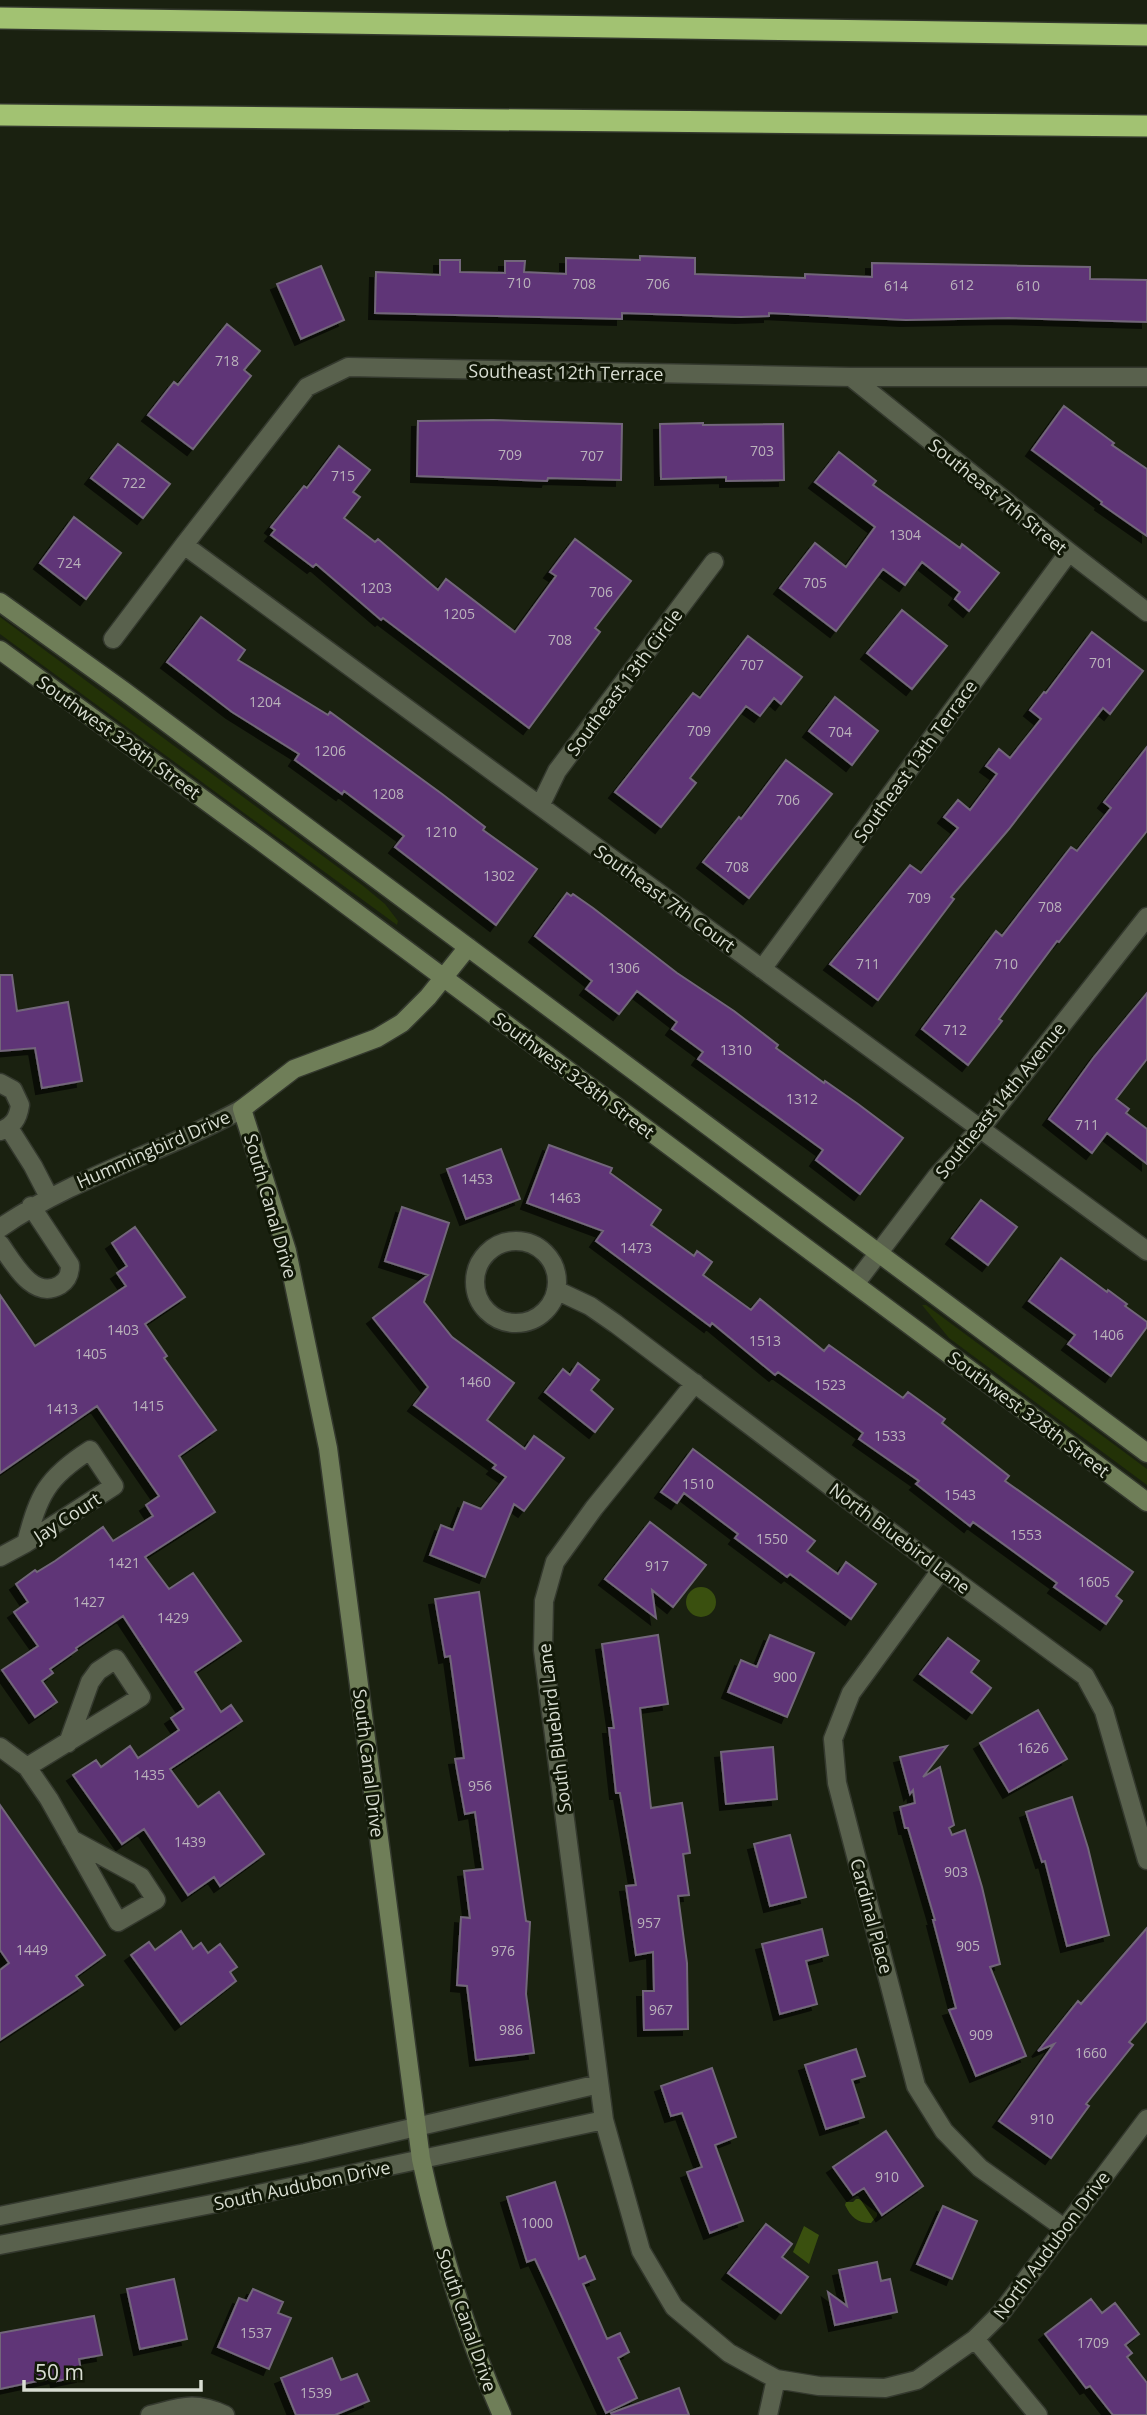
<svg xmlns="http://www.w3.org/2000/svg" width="1147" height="2415" font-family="'Open Sans',sans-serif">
  <defs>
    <filter id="shadow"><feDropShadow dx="-6" dy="6" stdDeviation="0" flood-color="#0009"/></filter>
  </defs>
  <rect width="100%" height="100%" fill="#1a2110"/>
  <path fill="#233207" d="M0,617L362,885L385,904L398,921L397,925L0,634Z
    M922,1305H926L1147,1469V1485L949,1338Z"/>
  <path fill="#3a500f" d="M686 1602a15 15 0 1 1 30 0a15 15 0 1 1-30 0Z
    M856,2199H859L877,2213V2216L871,2223C857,2223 851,2217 845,2205L846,2202H853Z
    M804,2226L819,2235L809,2264L793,2252Z"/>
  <path fill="#5f3477" stroke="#72667a" stroke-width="2" filter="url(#shadow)" d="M640,256L695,258V274L805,278V274L872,277V263L1090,267V279L1147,280V322L1009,318L906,320L769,313V316L741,317L622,313V319L375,313L376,272L440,275V260H460V272L505,273V261H525L524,272L566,274V258L640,260Z
    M321,266L344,320L301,339L277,284Z
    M227,324L260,351L244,370L251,376L193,449L148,415L174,382L178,385Z
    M1064,406L1114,443L1112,445L1147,469V536L1101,504L1102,502L1032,450Z
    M418,421L493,420L622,424L621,480L548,478L547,481L417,476Z
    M703,423V425L783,424L784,480L726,481V477L661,479L660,424Z
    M118,444L170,484L143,518L91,478Z
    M339,446L370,470L353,492L360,497L344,518L375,542L378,539L438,590L446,579L515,632L556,576L550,572L575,539L631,581L595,628L600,632L529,728L383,618L381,620L316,564L313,567L271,535L275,530L271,527L304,486L307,488Z
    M839,452L876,481L873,485L960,548L962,544L999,573L969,611L955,599L960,592L922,562L905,585L883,569L836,631L780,588L815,543L846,567L875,527L815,482Z
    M74,517L121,553L86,599L40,563Z
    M902,610L947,646L912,689L867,653Z
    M201,617L245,650L238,660L328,715L330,712L442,794L485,827L483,830L537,869L496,925L395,847L404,836L344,791L342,794L295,760L299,754L232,712L167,662Z
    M1092,632L1143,671L1110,714L1103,708L1009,829L951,897L954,899L878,1000L830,964L910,865L921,873L958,828L944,817L958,800L970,810L997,774L986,766L999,749L1010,758L1041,719L1030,710L1044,692L1046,693Z
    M748,636L802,677L781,704L774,698L760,716L746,706L690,778L696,783L661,827L615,792L693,693L700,698Z
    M835,697L878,731L852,765L809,731Z
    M1147,747V831L1059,942L1057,941L999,1019L1002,1021L968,1065L922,1029L996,931L1002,936L1071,847L1077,851L1111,808L1104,802Z
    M786,760L832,794L749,898L703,862L739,817L741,819Z
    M567,893L571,896L573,894L593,908L677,973L734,1011L778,1045L776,1048L824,1083L825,1081L858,1104L903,1138L860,1194L816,1160L823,1150L698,1059L703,1052L672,1029L677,1022L637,991L619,1014L586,989L592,981L535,936Z
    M0,975H12L17,1011L68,1002L82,1081L42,1088L35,1048L0,1051Z
    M1147,993V1059L1116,1099L1129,1109L1126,1113L1147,1129V1164L1107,1133L1092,1153L1049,1119L1094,1057Z
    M549,1145L612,1168L610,1173L661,1210L651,1225L694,1256L697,1251L712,1262L703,1275L751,1310L760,1299L824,1351L829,1345L903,1398L908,1392L945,1419L942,1423L1009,1476L1005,1481L1133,1572L1116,1596L1122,1601L1106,1624L1054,1587L1057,1583L973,1522L970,1526L916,1484L919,1481L859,1439L863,1433L778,1372L775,1375L712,1323L710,1326L596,1241L603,1231L527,1203Z
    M501,1149L520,1199L466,1219L447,1169Z
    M981,1200L1017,1227L988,1265L952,1238Z
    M402,1207L449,1223L424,1302L452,1337L514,1383L487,1420L525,1449L534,1436L564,1458L524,1511L514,1504L485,1577L430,1555L441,1525L453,1530L464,1502L481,1509L506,1477L493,1468L496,1465L414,1405L428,1387L373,1318L428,1275L385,1261Z
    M135,1227L185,1297L145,1324L167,1356L164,1358L216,1430L179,1456L215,1512L145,1557L169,1589L193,1573L241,1641L195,1672L221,1712L231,1705L242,1721L170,1769L198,1807L219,1792L264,1854L220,1886L214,1877L188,1895L144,1829L122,1844L73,1775L96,1760L101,1767L130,1746L138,1758L179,1730L171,1718L184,1709L123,1616L76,1648L77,1650L50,1669L53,1673L42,1681L57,1702L35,1717L2,1670L38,1646L14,1612L28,1602L16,1584L35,1570L37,1572L55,1561L103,1527L113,1541L153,1516L146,1505L159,1496L97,1406L0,1473V1295L35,1346L126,1286L117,1273L127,1266L112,1243Z
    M1061,1258L1107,1292L1108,1290L1127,1304L1125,1306L1147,1322V1327L1111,1376L1068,1344L1075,1335L1029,1301Z
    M578,1363L599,1380L591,1390L613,1409L595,1432L545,1392L563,1369L570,1375Z
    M693,1449L815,1541L807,1551L838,1574L846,1562L876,1584L851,1619L790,1574L787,1577L735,1538L738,1534L684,1493L677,1503L661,1492Z
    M650,1522L706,1565L673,1607L652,1590L656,1618L605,1579Z
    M479,1592L526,1921L530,1922L526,1994L534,2053L476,2060L467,1986L457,1985L461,1917L470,1918L464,1871L483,1869L475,1812L465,1814L455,1759L464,1758L450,1656L445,1657L435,1599Z
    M658,1635L668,1704L640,1708L651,1808L682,1803L690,1853L683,1854L689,1895L678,1896L687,1963L688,2029L644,2030L643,1991H654L653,1952L636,1955L626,1886L636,1885L620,1793H616L609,1728H614L602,1644Z
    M770,1635L814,1653L787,1717L728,1692L741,1660L757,1667Z
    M948,1638L979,1661L971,1672L991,1688L972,1713L920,1674Z
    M1038,1710L1067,1759L1009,1792L980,1743Z
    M947,1746L923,1777L940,1767L954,1825L949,1828L952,1835L965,1830L982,1887L1000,1964L990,1967L1026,2056L976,2076L949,2010L956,2008L933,1920H935L908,1828H905L900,1807L915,1803L913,1790L910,1794L900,1757Z
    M773,1747L777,1799L726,1804L721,1752Z
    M1072,1797L1088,1848L1109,1935L1067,1946L1045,1861L1042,1862L1026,1812Z
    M0,1805L105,1955L76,1976L83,1985L0,2040V1970L9,1963L0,1950Z
    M790,1835L806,1897L770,1906L754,1844Z
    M1147,1928V2021L1129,2042L1133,2045L1086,2104L1089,2106L1051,2158L999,2121L1054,2044L1038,2051L1078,2001L1081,2004Z
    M822,1929L828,1955L806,1961L817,2004L780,2014L762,1944Z
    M181,1931L193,1949L201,1943L208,1953L220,1944L237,1967L230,1972L236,1981L181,2024L131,1955L149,1942L155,1950Z
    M856,2049L865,2076L852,2080L864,2117L826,2129L805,2065Z
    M712,2068L736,2137L715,2145L743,2221L710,2233L687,2172L702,2167L682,2113L671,2116L661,2086Z
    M886,2131L923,2186L882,2215L864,2188L853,2195L833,2167Z
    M555,2182L579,2259L585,2256L595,2279L583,2284L607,2339L620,2333L629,2352L618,2358L637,2398L606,2413L535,2259L527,2262L507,2197Z
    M943,2206L977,2221L952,2279L917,2264Z
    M766,2224L792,2244L782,2257L808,2277L781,2313L728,2273Z
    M877,2262L881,2281L890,2279L897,2312L835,2325L828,2292L847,2306L839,2270Z
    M174,2279L187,2339L140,2349L127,2289Z
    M253,2289L283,2302L278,2313L291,2318L269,2369L218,2347L239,2298L247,2301Z
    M1091,2299L1102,2313L1115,2303L1139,2334L1125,2345L1132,2353L1127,2357L1147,2383V2415H1113L1090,2386L1086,2388L1045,2334Z
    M94,2316L102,2355L79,2359L82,2376L57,2381L56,2377L0,2389V2333Z
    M332,2358L341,2380L357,2374L369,2401L335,2415H296L281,2378Z
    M679,2388L689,2415H612L611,2413Z"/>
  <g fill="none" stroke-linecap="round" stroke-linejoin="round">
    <defs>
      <path id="street" d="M851,377L1069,552L1147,612
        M184,545L1147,1251
        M113,639L184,545L307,387L348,367L851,377H1147
        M540,806L557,771L714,562
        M762,969L1069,552
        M0,1083L13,1090L20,1105C18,1119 13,1126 0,1131
        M9,1128L33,1166L49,1197
        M0,1228C75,1176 163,1153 242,1109
        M475 1282a41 41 0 1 1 82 0a41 41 0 1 1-82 0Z
        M0,1244C13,1262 33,1301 60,1285C68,1280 70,1274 70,1265L31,1206
        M855,1284L937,1176L980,1129L1147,917
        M556,1290L590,1306L616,1324L941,1570L1085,1676L1104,1711L1147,1860
        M695,1383L594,1508L555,1562L544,1601L543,1650L604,2120L641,2251L674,2307L729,2353L776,2379L819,2386L885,2388L917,2380L975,2339L1001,2313L1147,2119
        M0,1557L26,1543L114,1486L90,1450C46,1478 39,1495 26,1543
        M941,1570L851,1693L833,1739L837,1783L916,2086L944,2131L980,2168L1064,2228
        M0,1747L27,1767L49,1799L118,1922L156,1900L141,1877L71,1839
        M27,1767L141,1697L116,1659L98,1671L90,1682L68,1743
        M0,2216L305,2153L599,2084
        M0,2245L217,2203L604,2120
        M975,2339L1038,2415
        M150,2415C182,2407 194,2401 225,2415
        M768,2415L776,2379"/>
      <path id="secondary" d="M0,602L124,691L1147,1453
        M0,650L259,840L1147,1502
        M468,947L428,997L402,1023L377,1038L294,1069L242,1109L287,1251L328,1448L421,2159C440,2247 465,2333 502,2415"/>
      <path id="highway" d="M0,18L1147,35
        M0,115L1147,126"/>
    </defs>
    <use href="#street" stroke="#34392e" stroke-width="21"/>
    <use href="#secondary" stroke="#34392e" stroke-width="21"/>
    <use href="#highway" stroke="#34392e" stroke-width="24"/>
    <use href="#street" stroke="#59614d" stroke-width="18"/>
    <use href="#secondary" stroke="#6f7e58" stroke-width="18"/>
    <use href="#highway" stroke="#a2c272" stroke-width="21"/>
  </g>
  <g text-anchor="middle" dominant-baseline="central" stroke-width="6" stroke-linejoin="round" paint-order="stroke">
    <g font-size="14" fill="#bab3bb">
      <text x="519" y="282">710</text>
      <text x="584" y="283">708</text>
      <text x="658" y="283">706</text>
      <text x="962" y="284">612</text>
      <text x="896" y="285">614</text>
      <text x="1028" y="285">610</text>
      <text x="227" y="360">718</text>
      <text x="762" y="450">703</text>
      <text x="510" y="454">709</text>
      <text x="592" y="455">707</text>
      <text x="343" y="475">715</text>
      <text x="134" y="482">722</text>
      <text x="905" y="534">1304</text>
      <text x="69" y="562">724</text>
      <text x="815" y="582">705</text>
      <text x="376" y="587">1203</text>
      <text x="601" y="591">706</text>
      <text x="459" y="613">1205</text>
      <text x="560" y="639">708</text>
      <text x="1101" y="662">701</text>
      <text x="752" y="664">707</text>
      <text x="265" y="701">1204</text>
      <text x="699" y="730">709</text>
      <text x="840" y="731">704</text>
      <text x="330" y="750">1206</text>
      <text x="388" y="793">1208</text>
      <text x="788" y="799">706</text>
      <text x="441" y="831">1210</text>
      <text x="737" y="866">708</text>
      <text x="499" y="875">1302</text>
      <text x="919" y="897">709</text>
      <text x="1050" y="906">708</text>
      <text x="868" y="963">711</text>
      <text x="1006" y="963">710</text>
      <text x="624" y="967">1306</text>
      <text x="955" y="1029">712</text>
      <text x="736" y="1049">1310</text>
      <text x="802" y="1098">1312</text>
      <text x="1087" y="1124">711</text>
      <text x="477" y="1178">1453</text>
      <text x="565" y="1197">1463</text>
      <text x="636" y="1247">1473</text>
      <text x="123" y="1329">1403</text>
      <text x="1108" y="1334">1406</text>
      <text x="765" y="1340">1513</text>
      <text x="91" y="1353">1405</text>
      <text x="475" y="1381">1460</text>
      <text x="830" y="1384">1523</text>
      <text x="148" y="1405">1415</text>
      <text x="62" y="1408">1413</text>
      <text x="890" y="1435">1533</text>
      <text x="698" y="1483">1510</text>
      <text x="960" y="1494">1543</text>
      <text x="1026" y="1534">1553</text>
      <text x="772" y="1538">1550</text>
      <text x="124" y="1562">1421</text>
      <text x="657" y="1565">917</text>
      <text x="1094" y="1581">1605</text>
      <text x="89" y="1601">1427</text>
      <text x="173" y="1617">1429</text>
      <text x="785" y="1676">900</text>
      <text x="1033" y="1747">1626</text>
      <text x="149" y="1774">1435</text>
      <text x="480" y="1785">956</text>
      <text x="190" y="1841">1439</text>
      <text x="956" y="1871">903</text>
      <text x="649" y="1922">957</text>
      <text x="968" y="1945">905</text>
      <text x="32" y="1949">1449</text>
      <text x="503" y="1950">976</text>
      <text x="661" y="2009">967</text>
      <text x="511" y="2029">986</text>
      <text x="981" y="2034">909</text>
      <text x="1091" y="2052">1660</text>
      <text x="1042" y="2118">910</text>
      <text x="887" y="2176">910</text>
      <text x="537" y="2222">1000</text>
      <text x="256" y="2332">1537</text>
      <text x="1093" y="2342">1709</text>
      <text x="316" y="2392">1539</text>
    </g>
    <g font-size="18" fill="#d8ddd2" stroke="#111807">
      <text transform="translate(566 372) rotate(1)">Southeast 12th Terrace</text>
      <text transform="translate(998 496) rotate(39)">Southeast 7th Street</text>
      <text transform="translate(624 682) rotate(-53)">Southeast 13th Circle</text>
      <text transform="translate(119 737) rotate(36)">Southwest 328th Street</text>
      <text transform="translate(915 761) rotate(-54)">Southeast 13th Terrace</text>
      <text transform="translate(665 898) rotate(36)">Southeast 7th Court</text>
      <text transform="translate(574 1075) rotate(37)">Southwest 328th Street</text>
      <text transform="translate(1000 1100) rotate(-51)">Southeast 14th Avenue</text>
      <text transform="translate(153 1149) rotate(-24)">Hummingbird Drive</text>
      <text transform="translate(271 1206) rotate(74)">South Canal Drive</text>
      <text transform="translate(1029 1414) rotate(37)">Southwest 328th Street</text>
      <text transform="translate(67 1517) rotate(-33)">Jay Court</text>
      <text transform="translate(900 1538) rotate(37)">North Bluebird Lane</text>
      <text transform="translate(554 1728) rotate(-97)">South Bluebird Lane</text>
      <text transform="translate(369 1763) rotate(83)">South Canal Drive</text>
      <text transform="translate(872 1916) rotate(75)">Cardinal Place</text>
      <text transform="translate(302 2185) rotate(-12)">South Audubon Drive</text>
      <text transform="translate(1051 2245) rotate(-53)">North Audubon Drive</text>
      <text transform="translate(467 2320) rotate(71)">South Canal Drive</text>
    </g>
  </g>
  <path d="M24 2380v10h177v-10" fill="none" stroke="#d8ddd2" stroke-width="3.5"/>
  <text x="35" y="2380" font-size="21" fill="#d8ddd2" stroke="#111807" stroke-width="5" paint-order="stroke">50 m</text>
</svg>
